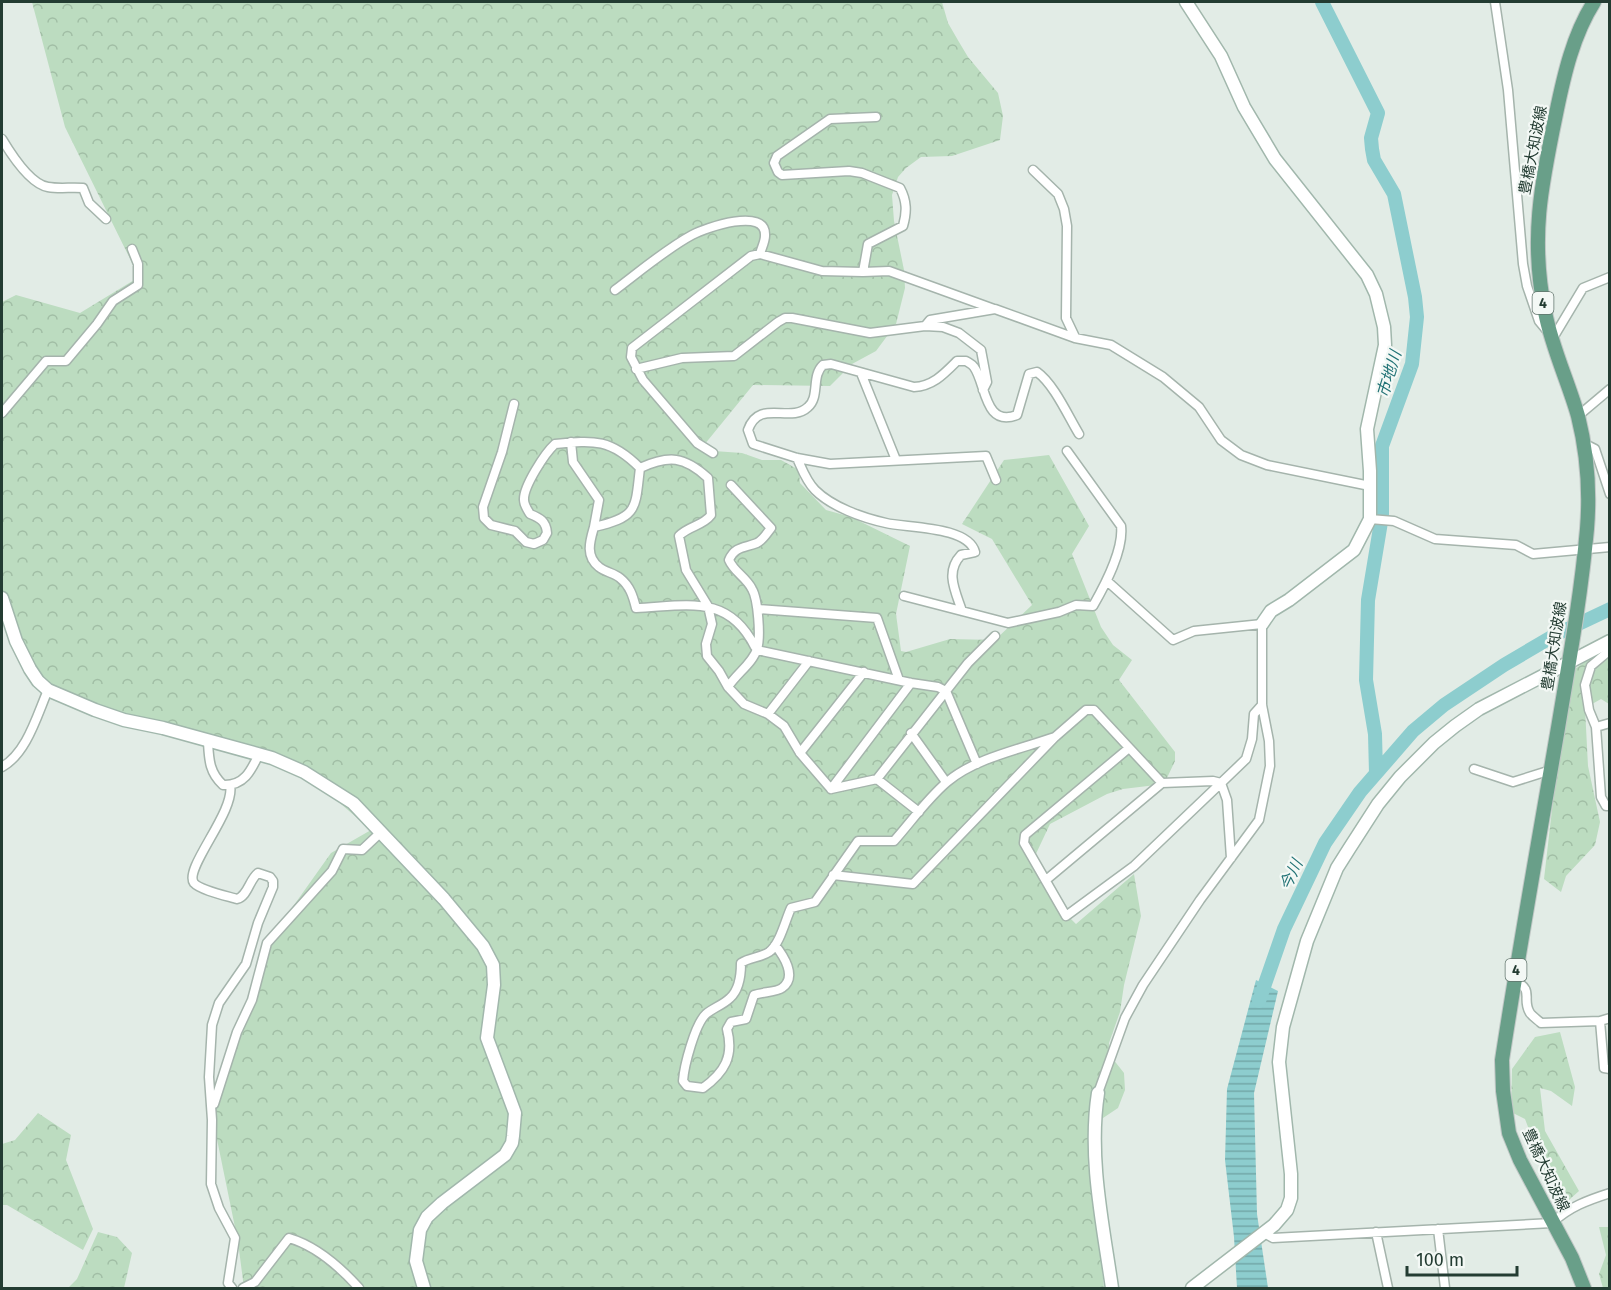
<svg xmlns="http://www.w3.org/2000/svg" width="1611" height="1290" font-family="'Fira Sans','Noto Sans JP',sans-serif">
  <defs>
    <pattern id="forest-crowns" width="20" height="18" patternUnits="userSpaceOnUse" patternTransform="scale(1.5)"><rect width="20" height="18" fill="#bcdcc0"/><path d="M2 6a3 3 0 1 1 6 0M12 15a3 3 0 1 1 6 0" fill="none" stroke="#a1bea5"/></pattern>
    <pattern id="water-rules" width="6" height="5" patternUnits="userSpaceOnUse" patternTransform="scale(1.5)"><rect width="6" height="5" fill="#8dcdce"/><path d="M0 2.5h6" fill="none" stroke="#73a8a8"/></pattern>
  </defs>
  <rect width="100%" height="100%" fill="#e2ece6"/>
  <path fill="url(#forest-crowns)" d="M32,2H942L948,23L959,42L968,57L998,93L1003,116L1000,140L952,156L921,157L906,168L898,177L892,195L894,221L904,270L905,288L896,324L876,351L852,364L830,386L753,385L700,450L742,453L762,460H781L799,470L800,483L826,510L851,517L910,546L896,614L901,651L906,652L950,639L995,640L1032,605L992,539L962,524L1004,460L1049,455L1089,526L1072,554L1101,627L1113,645L1132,660L1119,680L1175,752V761L1166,780L1156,785L1123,789L1107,794L1050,824L1034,858L1063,911L1076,924L1134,874L1141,916L1124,985L1120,1012L1109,1043V1054L1124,1073L1125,1090L1118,1108L1097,1122L1090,1144L1088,1164L1094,1186L1104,1288H244L238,1242L211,1110L267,943L331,853L371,830L304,772L48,690L2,610V302L16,295L80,313L139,277L65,127Z
    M1609,645V704L1601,699L1585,708L1588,766L1600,822L1595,845L1566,876L1561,892L1544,879L1559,749L1572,671Z
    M1560,1032L1575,1087L1572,1106L1551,1091L1540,1088L1545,1131L1579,1191L1569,1200L1564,1188L1547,1177L1525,1119L1511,1112L1512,1069L1535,1037Z
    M38,1113L71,1135L66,1160L93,1229L83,1250L7,1205H2V1144L15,1140Z
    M1599,1227H1609V1288H1603L1599,1274L1606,1255Z
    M98,1232L117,1237L132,1253L124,1288H68L77,1279Z"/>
  <path fill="url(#water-rules)" d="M1256,980L1278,991L1254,1093L1257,1214L1268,1288H1237L1234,1237L1225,1160L1227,1089Z"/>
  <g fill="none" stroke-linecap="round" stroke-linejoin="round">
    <path stroke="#8dcdce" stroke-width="14" d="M1322,2L1378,113L1371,138L1372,149L1374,160L1394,194L1415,297L1417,317L1412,364L1382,446V516L1368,600L1366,680L1375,734L1376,773
      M1259,1001L1284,929L1325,843L1360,792L1413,731L1444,705L1504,665L1555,635L1610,609"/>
    <defs>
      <path id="street" d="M1495,2L1508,90L1523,264L1527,286L1539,321L1553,338L1583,288L1610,277
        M2,139C11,154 30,184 48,187C59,189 72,187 83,188L89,203L106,219
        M1033,170L1058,194L1064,209L1067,226L1066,318L1075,337
        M863,272L889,271L994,309
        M615,290C639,272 666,249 692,235C705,228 767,206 765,236C765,242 761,249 760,254
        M925,326L930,320L995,309L1075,338L1111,345L1163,377L1199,407L1221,440L1241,455L1267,465L1370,486
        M636,369L682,358L734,356L778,322L785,318H792L870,333L925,326L943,327L959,333L981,350L987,382L983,390
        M861,373L896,460
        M514,404L502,452L483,507L484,518L491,525L515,531L526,542L534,544L543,540L547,533C546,521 540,518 530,514C527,509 524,505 524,500C523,487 545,453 555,444C595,440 611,439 640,468
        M2,413L46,361H66L97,324L113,301L138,285V264L132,249
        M1578,416L1610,389
        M571,442L573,462L599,500L594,527
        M1583,443L1595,449L1610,494
        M713,453L697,443L643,380L631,357L632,348L751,256L760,254L822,271L863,272L868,244L903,226C907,212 907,201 900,188L862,173L849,171L782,175L778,172L774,163L777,156L830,119L876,117
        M797,458C802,469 806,481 815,490C832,507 863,518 886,523C907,528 968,526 975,552L961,555C945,572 955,590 962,611
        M640,468C635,508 639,517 594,527C590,541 585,556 599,567C605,572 614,573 620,578C630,586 633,596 636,608C686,606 728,593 755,647
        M640,468C669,455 684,456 708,478L711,515C703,526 688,526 679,536L686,570L708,606L712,624L706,644L707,656L719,671L728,687
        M996,480L986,456L830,464L797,458L753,444L748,430C759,398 790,424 808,407C820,397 811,376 823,365L831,364L914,387C933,386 944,374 957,361H966C969,363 972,364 974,367C986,383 984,428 1017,415L1029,374L1037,372C1054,384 1068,416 1079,434
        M731,485L771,528C767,533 763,540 757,543C745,548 735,546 729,560C734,572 746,577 752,589C758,599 761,637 757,649C753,663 736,674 728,687L744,704L768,714L784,726L800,753L831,789
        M1370,519L1394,521L1435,539L1516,545L1533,554L1610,547
        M904,596L1008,623L1059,612L1076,605L1093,606C1105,585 1124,550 1121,526L1067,451
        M758,609L877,618L899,680
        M757,650L911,683L938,687L946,691L977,764
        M1610,650L1591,666L1585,685L1589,710L1596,727L1601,797L1606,806H1610
        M768,714L809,661
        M1596,727L1610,723
        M911,733L946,782
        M208,742C209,759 209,772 223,785C244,786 251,771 259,754
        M1129,748L1025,835L1024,843L1066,916L1134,866L1221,783L1227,800L1231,858
        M800,753L864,672
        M2,767C27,753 37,715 48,690
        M1474,769L1513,782L1551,770
        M877,779L919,812
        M230,785C236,811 183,869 194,883C200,890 227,896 237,899C248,896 249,880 258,873L270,877L273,881V887L258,923L246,964L219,1003L212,1025L209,1077L212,1120L211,1184L219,1208L235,1238L228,1283L232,1288
        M831,789L877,779L968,663L995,636
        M831,789L911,683
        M833,875L913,884L1055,737L1086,710H1094L1162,783L1213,781L1221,783L1246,759L1252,739L1254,714L1262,705
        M1046,880L1162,783
        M775,945C783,955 798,977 782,988C777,992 762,992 754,995L746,1019L731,1022L727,1029C734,1056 725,1072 703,1088L687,1086L683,1081C684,1066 695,1024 706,1014C713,1008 723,1005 730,998C739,990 741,975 741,963C750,957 760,958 769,952C780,944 785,921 791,908L815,902L858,841H894C911,822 927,799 947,782C975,758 1021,749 1055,737
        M1515,981C1535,990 1521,999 1530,1013C1533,1017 1538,1020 1541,1023L1600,1021L1610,1018
        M1600,1021L1604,1068L1610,1069
        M1098,1093L1125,1018L1143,985L1200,900L1259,820L1270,766L1269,741L1262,705V624L1194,631L1173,640L1107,581
        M214,1104L237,1032L252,1000L267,943L332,871L343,849L362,850L380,833
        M1438,1229L1445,1288
        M1376,1232L1388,1288
        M1264,1233L1273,1238L1552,1223C1569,1207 1588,1200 1610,1193
        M243,1288L255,1282L289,1238C316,1246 341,1268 359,1288"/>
      <path id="secondary" d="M1186,2L1221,56L1244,107L1275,159L1367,275L1376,294L1384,327L1385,345L1367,429L1370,471V519L1354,550L1289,600L1271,611L1262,624
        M2,598L16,641L30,669L38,681L48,690L95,710L124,720L163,728L272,758L304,772L353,803L444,899L483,946L493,965L494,985L487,1038L515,1113L513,1136L512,1143L505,1155L442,1203L427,1217L420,1230L416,1261L424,1288
        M1098,1093C1088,1157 1103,1225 1112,1288
        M1192,1288L1274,1225L1287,1210L1291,1198V1174L1279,1062L1283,1027L1307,941L1337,868L1349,849L1378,804L1400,777L1434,743L1455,726L1479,709L1610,641"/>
      <path id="primary" d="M1584,1288L1572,1258L1520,1160L1509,1133L1503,1091L1502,1060C1519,949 1539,839 1558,728C1569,662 1581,596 1587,529C1590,492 1587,452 1578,416C1568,381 1552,348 1545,312C1530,239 1541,186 1556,114C1564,75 1573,35 1594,2"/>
    </defs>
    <use href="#street" stroke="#a5b4ac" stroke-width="11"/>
    <use href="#secondary" stroke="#a1b7ac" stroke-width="15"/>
    <use href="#primary" stroke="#c1c8c6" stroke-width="16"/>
    <use href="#street" stroke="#fff" stroke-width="8"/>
    <use href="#secondary" stroke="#fff" stroke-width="12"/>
    <use href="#primary" stroke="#699f89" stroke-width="14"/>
  </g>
  <g text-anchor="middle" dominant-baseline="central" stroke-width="4.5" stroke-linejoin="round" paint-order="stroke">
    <g fill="#f3f8f5" stroke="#61746c" stroke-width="1.5">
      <rect x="1532.5" y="292" width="21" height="22" rx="4.5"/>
      <rect x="1505.5" y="959" width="21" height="22" rx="4.5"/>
    </g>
    <g font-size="14" font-weight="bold" fill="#233c32">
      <text x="1543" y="303">4</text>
      <text x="1516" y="970">4</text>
    </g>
    <g font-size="15" fill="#233c32" stroke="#f3f8f5">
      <text transform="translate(1533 150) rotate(-79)">豊橋大知波線</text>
      <text transform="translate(1554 646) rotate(-81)">豊橋大知波線</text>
      <text transform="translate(1546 1170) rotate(65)">豊橋大知波線</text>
    </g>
    <g font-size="16" font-style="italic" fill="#217275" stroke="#f3f8f5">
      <text transform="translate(1389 374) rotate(-73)">市地川</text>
      <text transform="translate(1291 875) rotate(-65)">今川</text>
    </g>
  </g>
  <rect width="1611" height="1290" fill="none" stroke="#233c32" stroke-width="6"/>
  <path d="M1407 1266v9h110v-9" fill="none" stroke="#233c32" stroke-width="3"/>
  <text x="1416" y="1266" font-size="18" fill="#233c32" stroke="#f3f8f5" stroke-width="4.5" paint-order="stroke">100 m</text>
</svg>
